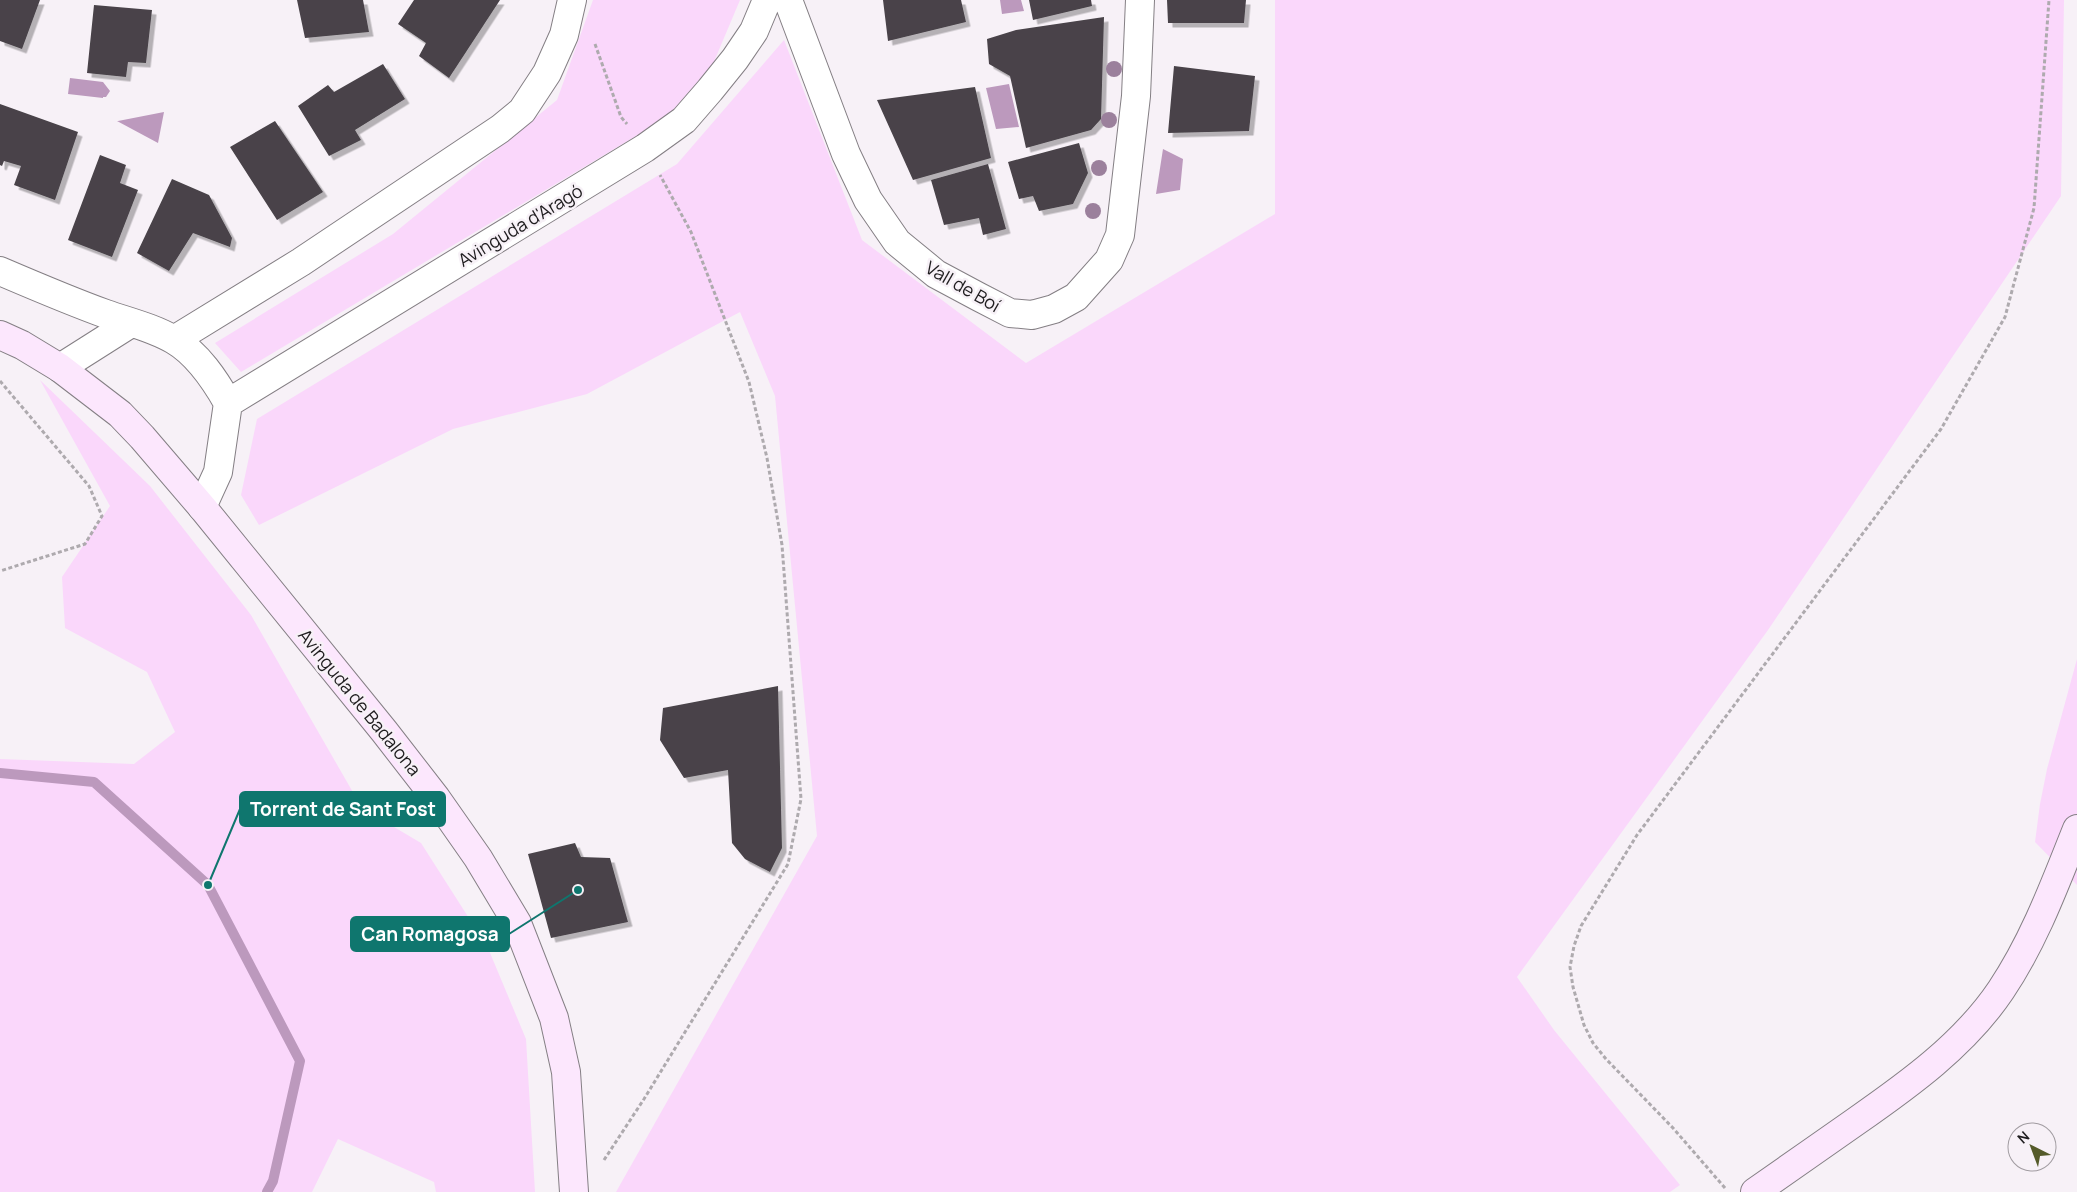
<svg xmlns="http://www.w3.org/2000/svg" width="2077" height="1192" font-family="Manrope,sans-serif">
  <defs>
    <filter id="shadow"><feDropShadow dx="4.5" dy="4.5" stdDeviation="0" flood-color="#0004"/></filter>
  </defs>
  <rect width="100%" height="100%" fill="#f7f1f7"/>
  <path fill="#fad7fb" d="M593,0H740L713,64L666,118L241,372L215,343L393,234L557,100Z
    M1275,0H2064L2061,196L1768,630L1517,977L1554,1030L1680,1185L1670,1192H616L817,836L775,396L740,312L587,394L453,429L259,525L241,495L257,419L677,164L784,40L862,240L1026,363L1275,214Z
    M40,380L150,486L251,615L362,808L421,843L488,948L526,1039L535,1192H436L434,1182L338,1139L312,1192H0V759L134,764L175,732L147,672L65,628L62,577L110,506Z
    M2077,659V885L2035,842L2040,804L2047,769Z"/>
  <path fill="#bc99bd" d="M1000,0H1021L1024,11L1002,14Z
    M70,78L103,82L110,91L106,97H103V98L68,94Z
    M1009,84L1019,127L996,129L986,88Z
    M164,112L158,143L117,121H118Z
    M1163,149L1183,159L1180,190L1156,194Z"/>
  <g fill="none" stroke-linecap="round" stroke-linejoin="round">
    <path stroke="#bc99bd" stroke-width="10" d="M0,773L94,782L208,885L300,1061L273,1181L267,1192"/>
  </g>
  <path fill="#484348" filter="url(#shadow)" d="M0,0H40L22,49L0,41Z
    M297,0H363L369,32L305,38Z
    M414,0H500L449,78L419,56L426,43L398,24Z
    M883,0H961L966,22L888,41Z
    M1029,0H1091L1092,6L1033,20Z
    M1167,0H1246L1244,23H1168Z
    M94,5L152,10L146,63L128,62L126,77L87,73Z
    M1104,17L1101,119L1091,130L1026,148L1010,76L989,64L987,39L1016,30Z
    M383,64L405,99L355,130L361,140L329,156L298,106L328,85L334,92Z
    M1174,66L1255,76L1249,131L1168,133Z
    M975,87L991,158L913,180L877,100Z
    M0,104L78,132L55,200L14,185L21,166L4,161L2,166L0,165Z
    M275,121L323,192L277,220L230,147Z
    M1079,143L1088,173L1073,204L1039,211L1033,196L1019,199L1008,162Z
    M100,155L126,165L120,183L138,190L112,257L68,240Z
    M988,164L1006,229L983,235L979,218L944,225L931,180Z
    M172,179L209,195L232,238L230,247L193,233L169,271L137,253Z
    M778,686L782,848L770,872L745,859L732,843L728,770L684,778L660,740L663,708Z
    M575,843L581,857L610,858L628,922L551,938L528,854Z"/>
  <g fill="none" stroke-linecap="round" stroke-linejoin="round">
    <defs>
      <path id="street" d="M788,0L846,154L868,200L897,242L936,274L979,297L1010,313L1032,315L1054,309L1076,297L1109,260L1120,235L1136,96L1140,0
        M0,271C35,286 70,301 106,314C129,322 154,328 174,340C198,354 215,380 228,403
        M174,340L301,262L500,129L522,111L547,73L564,35L572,0
        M60,368L131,323
        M202,507L218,472L228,403L645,148L684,120L710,90L735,59L754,31L767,0"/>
      <path id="secondary" d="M0,335L22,345L60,368L120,414L142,437L202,507L384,731L436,798L478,858L517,923L554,1018L566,1072L574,1192
        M1755,1192C1788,1169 1822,1145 1855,1122C1908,1085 1964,1045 2001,990C2034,941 2055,884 2077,829"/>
    </defs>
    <use href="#street" stroke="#847f84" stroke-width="30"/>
    <use href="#secondary" stroke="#847f84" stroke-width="30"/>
    <path stroke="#aeaaae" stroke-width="3" stroke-dasharray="4 2.5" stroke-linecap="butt" d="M595,44L621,117L627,124
      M0,381L89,486L102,516L85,544L0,571
      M604,1160L644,1099L788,864L801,799L782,545L767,458L749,382L691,232L660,175
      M1725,1188L1673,1128L1606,1059L1593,1043L1584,1025L1573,987L1570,967L1574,946L1581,926L1637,835L1941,429L2005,317L2034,208L2049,0"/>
    <use href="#street" stroke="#fff" stroke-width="28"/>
    <use href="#secondary" stroke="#fce7fd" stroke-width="28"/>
  </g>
  <g fill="#9b809c">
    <circle cx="1114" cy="69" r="8"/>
    <circle cx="1109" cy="120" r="8"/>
    <circle cx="1099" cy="168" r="8"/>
    <circle cx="1093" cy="211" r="8"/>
  </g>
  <g text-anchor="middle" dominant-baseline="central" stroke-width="5" stroke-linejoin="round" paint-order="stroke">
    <g font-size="18" fill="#1f1d1f" stroke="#f7f1f7">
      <text transform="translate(520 225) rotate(-31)">Avinguda d'Aragó</text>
      <text transform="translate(963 286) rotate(30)">Vall de Boí</text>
      <text transform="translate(360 702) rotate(51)">Avinguda de Badalona</text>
    </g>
  </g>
  <path fill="none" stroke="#0f766e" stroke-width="2" d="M208 885L240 809M578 890L509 934"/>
  <g fill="#0f766e" stroke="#f7f1f7" stroke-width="2">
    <circle cx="208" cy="885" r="5"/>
    <circle cx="578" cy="890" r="5"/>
  </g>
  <g fill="#0f766e" stroke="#0f766e" stroke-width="2">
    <rect x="240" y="792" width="205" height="34" rx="5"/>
    <rect x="351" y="917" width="158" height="34" rx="5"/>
  </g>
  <g font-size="19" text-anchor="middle" font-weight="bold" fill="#fff">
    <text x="343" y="816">Torrent de Sant Fost</text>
    <text x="430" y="941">Can Romagosa</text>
  </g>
  <g transform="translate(2032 1147) rotate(318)"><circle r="24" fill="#f7f1f7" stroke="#a19ca1"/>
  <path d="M0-4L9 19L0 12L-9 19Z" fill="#555b2a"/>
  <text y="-8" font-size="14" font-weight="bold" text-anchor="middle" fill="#1f1d1f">N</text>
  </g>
</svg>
